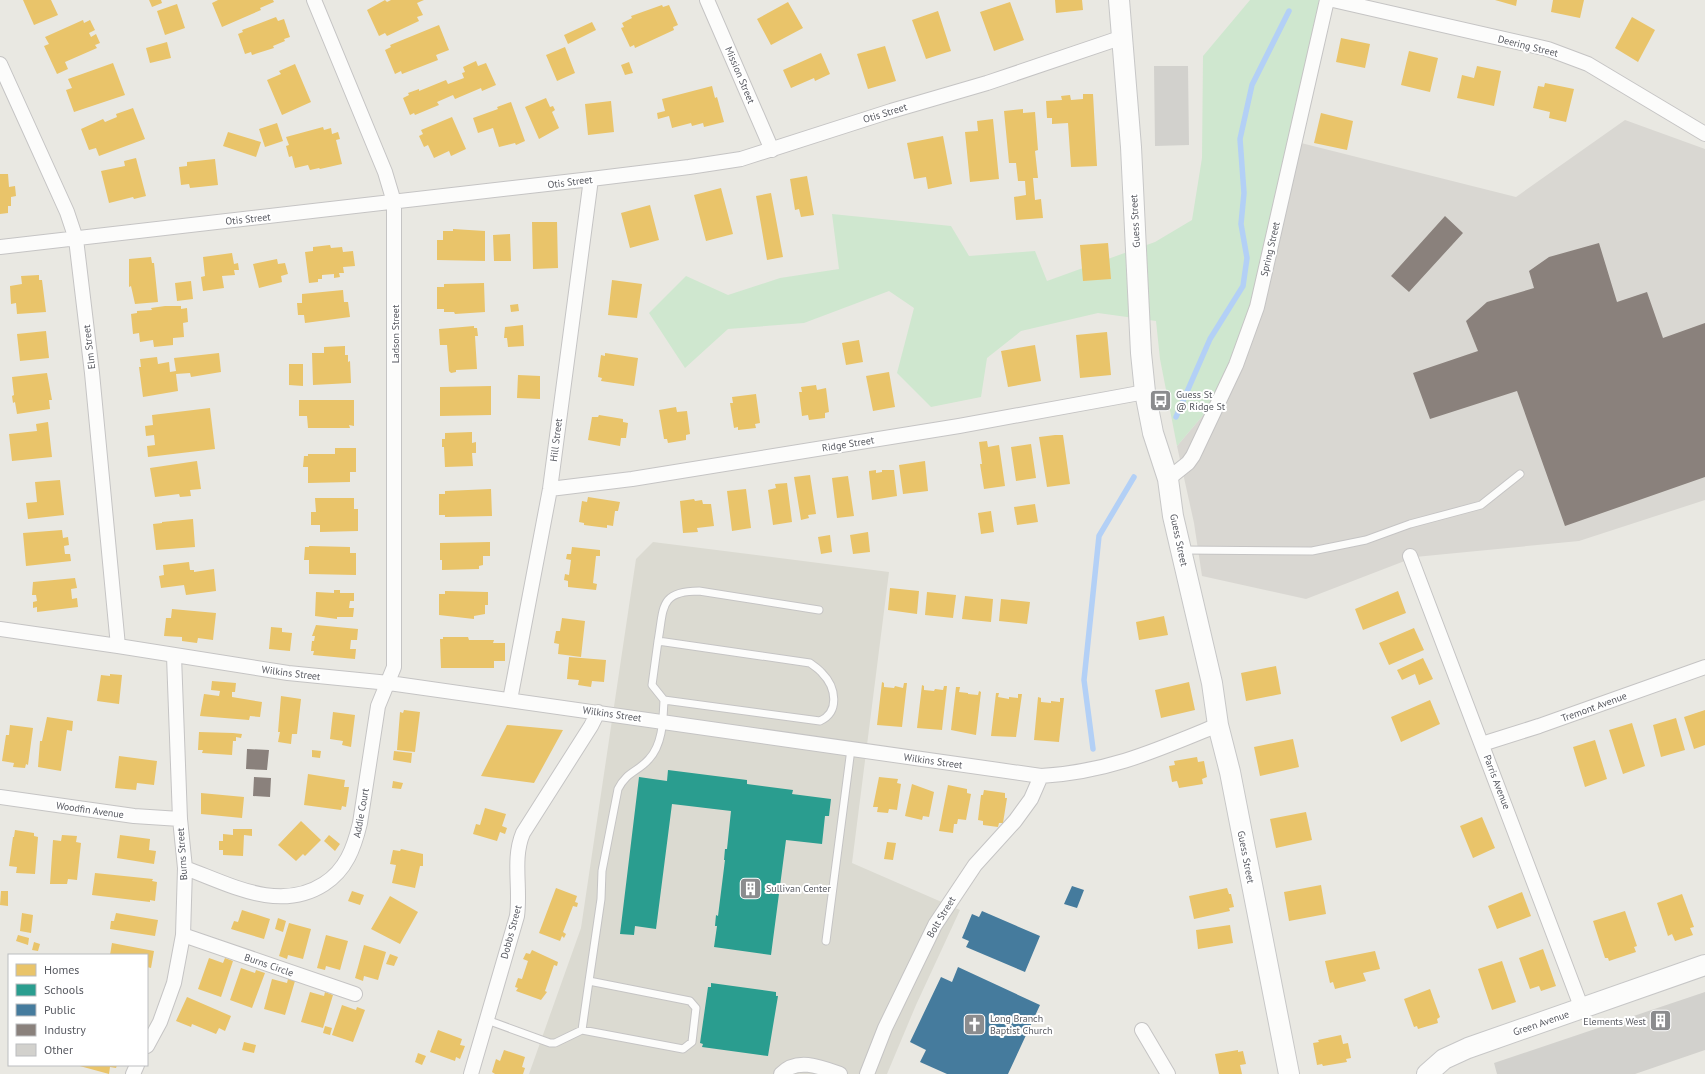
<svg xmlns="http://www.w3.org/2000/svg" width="1705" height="1074" font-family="'PT Sans',sans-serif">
  <rect width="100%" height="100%" fill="#e9e8e2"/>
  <path fill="#d9d7d2" d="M1625,120L1705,149V500L1579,541L1415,557L1306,599L1202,576L1194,523L1177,446L1227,387L1301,143L1516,197Z"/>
  <path fill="#dbdad1" d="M653,542L889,572L852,863L960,910L916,1005L887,1074H529L581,928L636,559Z"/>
  <path fill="#cfe7cf" d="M1250,0H1319L1301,143L1227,387L1177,446L1160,359L1156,321L1098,313L1021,331L987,358L981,397L931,407L897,373L914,308L889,291L804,323L728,329L685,368L649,313L686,276L728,295L780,278L839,269L832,214L951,226L969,256L1035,251L1047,281L1155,242L1192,220L1202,158L1203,56Z"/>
  <path fill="#e9c46a" d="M23,0H51L58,15L34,25Z
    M149,0H161L162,3L152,7Z
    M218,0H273L274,2L260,8L261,10L222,27L212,3Z
    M385,0L387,2L391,0H424L417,3L423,15L417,17L419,21L387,36L385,33L379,36L367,10Z
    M1055,0H1082L1083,10L1056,13Z
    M1495,0H1517L1516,6Z
    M1553,0H1584L1580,18L1551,12Z
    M788,2L803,28L771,45L757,19Z
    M1010,2L1024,40L994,51L980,12Z
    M177,4L185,28L165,35L157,11Z
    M662,5L663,7L669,5L678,25L673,27L674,30L635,48L634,45L630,47L621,28L624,27L622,23L632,18L631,16Z
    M938,11L951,51L926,59L912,20Z
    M276,17L278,21L284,19L290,37L284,39L285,41L273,46L274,48L252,55L251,52L245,54L238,34L243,32L242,30Z
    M1632,17L1655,30L1638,62L1615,48Z
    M83,20L84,23L90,20L95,30L89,33L91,37L96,34L100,43L95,45L97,48L65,62L68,69L57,74L44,46L49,44L45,37Z
    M592,22L596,30L568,44L564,35Z
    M439,25L449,50L436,55L438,60L402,74L401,71L395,74L385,50L391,47L390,45Z
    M1341,38L1370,44L1365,68L1336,62Z
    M167,42L171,58L150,63L146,48Z
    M885,46L896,81L868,89L857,54Z
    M565,47L575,73L557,81L546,55Z
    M1409,51L1438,58L1430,92L1401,85Z
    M821,53L830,74L815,81L814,78L791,88L783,70Z
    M476,61L478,66L486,63L496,85L482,91L481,88L455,99L453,95L437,102L439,105L415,115L414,113L410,115L403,98L409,95L408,93L419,89V91L446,80L448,84L464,78L462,73L465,72L463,67Z
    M629,62L633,73L625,75L621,65Z
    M113,63L125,95L74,112L66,90L72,88L68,79Z
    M295,64L311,102L282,115L267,80L281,74L279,71Z
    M1477,66L1501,71L1494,106L1457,98L1462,75L1474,78Z
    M1545,83L1574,89L1566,122L1549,118L1550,112L1533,108L1538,86L1544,87Z
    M712,86L715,98L717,97L724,122L704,127L703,123L692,126L691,123L672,128L669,116L658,119L657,113L665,111L662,99Z
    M1083,94H1093L1097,166L1071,167L1068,123L1052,124V118H1047L1046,101L1062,100L1061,96L1070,95L1071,100L1083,99Z
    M546,98L550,107L553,106L555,110L552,112L559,128L539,139L525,107Z
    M611,101L614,132L588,135L585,104Z
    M511,102L525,141L516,145L515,143L499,147L493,128L478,133L473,118L498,109L497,107Z
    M133,108L145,139L99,156L96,148L89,150L81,129L103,119L105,122L117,117L116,114Z
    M1023,109V113L1035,112L1038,150L1035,151L1038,178H1033L1035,200L1041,199L1043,218L1016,220L1014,197L1026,195L1025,181H1018L1016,163H1009L1004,111Z
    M1321,113L1353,121L1347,150L1314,143Z
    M452,117L466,149L451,156L449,151L434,158L428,145L424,147L419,136L423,134L421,130Z
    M993,119L999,179L970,182L965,132L978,131L977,121Z
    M277,123L283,141L265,147L259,129Z
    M323,127L324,130L331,128L332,134L338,132L340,139L336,140L342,164L320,169L319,168L310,170L308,165L295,168L292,156L289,157L286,146L289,145L286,137Z
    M228,132L261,142L256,157L223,146Z
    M943,136L952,184L928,189L926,177L914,179L907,143Z
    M136,158L146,196L134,199L133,197L109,203L101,171L125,166L124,161Z
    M215,159L218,185L190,188L189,184L181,185L179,167L187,166V162Z
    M0,174H8L9,187L15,186L16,196L11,197V206H8V213L0,214Z
    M807,176L814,215L801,217L799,209L795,210L790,179Z
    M721,188L733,234L706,241L694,195Z
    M771,193L783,257L767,260L756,196Z
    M650,205L659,240L630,248L621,213Z
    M532,222H557L558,268L533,269Z
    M453,229L485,231V261L437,260V240H443V231H453Z
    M510,234L511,261H494L493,235Z
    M1108,243L1111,279L1083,281L1080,245Z
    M330,245L331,248L342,247L343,252L353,251L355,266L343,267L344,273H339L340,277L334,278V274L322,275V279H318V282L309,283L305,252L313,251V247Z
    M232,253L234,264L238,263L239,270H234L235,275L222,276L224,288L203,291L201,277L205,276L203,257Z
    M151,257L152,263H154L158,302L135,304L131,286L129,287V259Z
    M277,259L278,264L285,263L288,274L281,276L282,282L259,288L253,264Z
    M39,275V280H42L46,312L17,314L16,303L11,304L10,286L22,284L21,276Z
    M612,280L642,284L637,318L608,315Z
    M191,281L193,299L177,301L175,283Z
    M484,283L485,312L455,314L454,312H444V309H437V287H444V284Z
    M343,290L344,302H348L350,317L305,323L304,315H298L297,303H302V294Z
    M518,304L519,311L511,312L510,305Z
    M165,306H181V309L187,308L188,322L183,323L184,337L173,338V345L154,347L153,340L140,342L139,333L133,334L131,314L137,313V311L152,310L151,308Z
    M523,325L524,346L508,347L507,338H504L505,327Z
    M474,326V328H477L478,336H475L477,369L456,370V372L451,373L449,371L447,345H440L439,329Z
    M46,331L49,358L20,361L17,334Z
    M1107,332L1111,375L1080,378L1076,335Z
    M859,340L863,362L846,365L842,343Z
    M1035,345L1041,381L1008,387L1001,351Z
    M345,346V355H348V362L350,361L351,383L313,385L312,353H324V347Z
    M219,353L221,372L191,377L190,373L176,374L178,391L143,397L139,367H141L140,359L157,357L158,364L169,362L170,372L176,371L174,358Z
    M605,353L638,358L634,386L601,381L602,378L598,377L601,355L605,356Z
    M289,364H303V386L289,385Z
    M889,372L895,407L873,411L866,376Z
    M47,373L52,400H49L50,409L17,414L15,402L13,403L12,396L14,395L12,377Z
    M518,375L540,376V399L517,398Z
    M816,385L817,390L826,388L829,412L825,413V418L809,420L808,415L802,416L799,392H802L801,387Z
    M491,386V415L440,416V387Z
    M756,394L760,423L755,424L756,428L738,430V427L734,428L730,403H733L732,397Z
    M299,400H354V426L349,425L350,428H308L307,416H299Z
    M676,407L677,412L687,411L690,434L686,435V440L668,443L667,439H664L659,410Z
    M210,408L215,449L148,457L147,446L155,445L154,435L146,436L145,426L153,425L152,415Z
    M599,415L623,419V422L628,423L626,438H621L620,446L588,440L592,417H598Z
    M48,422L52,457L12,461L9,434L37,431L36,424Z
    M472,432V443L476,442V453H472L473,466L445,467L444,447H442V439H445V433Z
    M1055,435H1063L1070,484L1047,487L1039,437Z
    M987,441L988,447L999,445L1005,486L984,489L980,464H982L979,442Z
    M1031,444L1036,478L1016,481L1011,447Z
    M335,448H356V472H350V482L308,483V467H303L304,456H308V454H335Z
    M197,461L201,489L190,490L191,496L180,497L179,494L155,497L150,468Z
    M925,461L928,491L903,494L899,465Z
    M876,470V473L882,472V470H894L897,496L872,500L869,473V471Z
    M810,475L816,514L808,515L809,518L801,520L794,477Z
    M848,476L854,516L837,518L832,478Z
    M60,480L64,515L28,519L26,503L37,502L35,482Z
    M787,483L792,522L773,525L768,490L776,488L775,484Z
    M491,489L492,516L445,517V515H439V494H445V491Z
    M746,489L751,528L732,531L727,491Z
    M588,497L620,502L618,511H615L613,526L607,525V528L584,525V523L579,522L582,501L587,502Z
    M315,498H354V509H358V531L320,532V525H311V512H316Z
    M694,499L695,501L702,500L703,504H711L714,526L697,528L698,532L683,533L680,501Z
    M1035,504L1038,522L1017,525L1014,507Z
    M991,511L994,532L981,534L978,513Z
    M193,519L195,547L156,550L153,524L162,523V522Z
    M62,530L63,538L68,537L69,545L64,546L65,554H70L71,561L26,566L23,533Z
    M868,532L870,552L853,554L850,535Z
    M830,535L832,552L821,554L818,537Z
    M490,542V556H483V565L479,566V569L442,570V560H440V543Z
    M309,546L350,547V553H356V575L309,574V560H304L305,547H309Z
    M572,547L600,550V556H596L593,583L597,584L596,590L568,587V581L564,580L565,574L569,575L571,560L566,559L567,554H571Z
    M189,562L190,570H194V572L214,569L216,591L186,595L184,585L161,588L159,576L164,575L163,565Z
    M75,578L77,588L71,589L72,599L77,598L78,607L37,612V607L33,608V602L37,601L36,595H32L33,582Z
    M890,588L919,591L917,614L888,610Z
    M334,590H340V593H354V601H350L349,608H354L353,617H337V619L315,616L316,592L334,593Z
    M445,591L488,592V605H485V614L474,616V619L439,615V594H445Z
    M1398,591L1406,613L1363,630L1355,609Z
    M927,592L956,595L953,618L925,615Z
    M965,596L993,599L991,622L962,619Z
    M1001,599L1030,602L1027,624L999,621Z
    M172,609L216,613L213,640L198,638L197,643L182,641V637L164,636L166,618H171Z
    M1164,616L1168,635L1139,640L1136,622Z
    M562,618L585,621L581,657L558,654L559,644L554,643L556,631H560Z
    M316,625L358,629L357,640H351L350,649H356L355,659L313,655L314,651H311L312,641H314L315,636H312Z
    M271,627L282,628V632L292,633L290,651L269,649Z
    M1414,628L1424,650L1389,665L1379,643Z
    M443,637H468L469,640H494L493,643H505V661H494V668H441L440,639H443Z
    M569,657L606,660L604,682L592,681L591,687L578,685L579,680L567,679Z
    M1423,658L1433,679L1419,685L1415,674L1402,680L1397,670Z
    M1276,666L1281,694L1246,701L1241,673Z
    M110,674L122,675L119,704L97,701L101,675L110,676Z
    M212,681L236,683L235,692H232V697L262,702L260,717L250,716L249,720L200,716L204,694L219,696L220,691L211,690Z
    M882,682L884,683V687L894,688L895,686L903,688L904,683H907L902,727L877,725Z
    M1189,682L1195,710L1161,718L1155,690Z
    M922,685L924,686V690L934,691L935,689L943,690L944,686H947L942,730L917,728Z
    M956,687H960L959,692L968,693V694L978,695L979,691L981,692L976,735L951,730Z
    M996,693H999L998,697L1009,699V697L1018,698V694H1022L1016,737L991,736Z
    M281,696L301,699L297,734H292L291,744L278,742L280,732H278Z
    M1038,697L1041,698V702L1051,703V701L1060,702V698H1064L1059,742L1034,740Z
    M1430,700L1440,724L1401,742L1391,717Z
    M404,710L420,712L415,752L397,750L400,712L403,713Z
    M1705,710V745L1694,749L1684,717Z
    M333,712L355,715L351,747L342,745L343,741L330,739Z
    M47,717L73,721L72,731L67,730L61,771L38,767L40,741H42Z
    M1676,718L1685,750L1661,757L1653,725Z
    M1632,723L1645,766L1623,774L1609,730Z
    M10,725L33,728L28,765L26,764L25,768L13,767L14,763L2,761L6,735H9Z
    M507,725L563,730L534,783L481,776Z
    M199,732L233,733L242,734L241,738L236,737V741H233L232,755L202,753L203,750H198Z
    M1293,739L1299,767L1260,776L1254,747Z
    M1595,740L1607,779L1585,787L1573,747Z
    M312,750L321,751L320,758L312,757Z
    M394,751L412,753L411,763L393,760Z
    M119,756L157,761L154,785L137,783L136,790L115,788Z
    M1197,757L1198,762L1204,761L1207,777L1202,779L1203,784L1179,788L1177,781L1172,782L1169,766L1175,765L1174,761Z
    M308,774L345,780L344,787H349L346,807L342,806L341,810L304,805Z
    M879,777L898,779L897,783L901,784L897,810L889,809L888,813L877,812L878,807H873Z
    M393,781L403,783L401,789L392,788Z
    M912,784L934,792L929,817L923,816L922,820L905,816Z
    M948,785L967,789V793L971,794L966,820L958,819L957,824H954L953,833L939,831Z
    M984,790L1005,793V798H1007L1003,823H999L998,827L983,825V821L978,820L981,795H983Z
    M201,793L244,797L242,818L201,814Z
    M485,808L506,814L502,826L507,828L505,834L500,832L497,841L473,834L476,824L480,825Z
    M1306,812L1312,840L1276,848L1270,819Z
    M1482,817L1495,848L1473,858L1460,826Z
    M301,821L321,840L305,856L303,854L296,861L278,845Z
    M233,829H252V836L244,835L243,856L223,855V850H219V841H223V834L233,835Z
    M15,830L34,833V836L38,837L35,874L16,873L17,867L9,866L13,837H14Z
    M62,835L77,836L76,842L81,843L77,880L68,879L67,884H50L53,840L61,841Z
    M120,835L150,839L149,850L156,851L154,864L117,858Z
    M329,835L340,844L335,851L324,841Z
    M887,842L896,843L893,860L884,859Z
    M401,849L423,854V866H420L415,888L392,883L396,865L390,864L393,850L400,851Z
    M95,873L153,879L152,881L157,882L155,901L150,900V902L92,895Z
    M1321,885L1326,914L1289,921L1284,892Z
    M556,888L577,896L575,902L578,903L577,907L573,906L563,932L566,934L564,938L562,936L560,941L539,933Z
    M1227,888L1229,894H1231L1234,907L1229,908L1230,911L1194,919L1189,896Z
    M1,891H8V906L0,905Z
    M352,891L364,895L360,905L348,901Z
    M1522,892L1531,916L1497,929L1488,906Z
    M1682,894L1694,927L1690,928L1693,935L1675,941L1672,934L1668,936L1657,903Z
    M390,896L418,912L400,944L371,929Z
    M242,910L270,919L264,939L231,929L234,921L238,922Z
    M1625,911L1637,946L1634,947L1636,952L1609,961L1608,958H1605L1593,921Z
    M22,913L33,915L31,933L20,931Z
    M116,913L158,920L155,936L110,929L111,921H114Z
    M278,918L286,921L283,932L275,929Z
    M289,923L311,929L303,959L288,955L287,959L279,956Z
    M1230,925L1233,943L1198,949L1196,930Z
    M18,935L29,938L28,945L16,941Z
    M326,935L348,941L340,970L326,966L325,970L317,968Z
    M34,942L40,944L38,951L32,950Z
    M112,943L154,951L151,968L147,967V955H110Z
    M364,945L386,952L378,980L364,976L363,981L355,978Z
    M1543,949L1556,986L1541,991L1539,986L1530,989L1519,958Z
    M532,950L558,962L557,966L554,965L545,991L547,992L541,1000L516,991L518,988L515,987L518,978L522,979L528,961L523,959L526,953L530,954Z
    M1375,951L1380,969L1363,973L1366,981L1335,989L1333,982L1330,983L1325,961Z
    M390,954L398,957L394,966L386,964Z
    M209,958L223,963L225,958L233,961L221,997L198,989Z
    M1502,961L1516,1002L1492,1010L1478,969Z
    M241,968L255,973L256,970L265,973L252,1008L230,1000Z
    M272,979L287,983L288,979L295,981L285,1015L264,1009Z
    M1430,989L1440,1017L1437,1019L1438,1023L1418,1029L1417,1026L1414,1027L1404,999Z
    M310,992L324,996L325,992L333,995L323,1028L301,1022Z
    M187,997L231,1016L225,1031L219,1028L216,1034L192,1024L191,1027L176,1021Z
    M342,1005L356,1010L357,1007L365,1010L353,1042L332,1035Z
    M325,1026L332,1028L330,1035L323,1033Z
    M438,1030L462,1039L460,1045L465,1046L460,1059L456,1057L455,1061L430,1052Z
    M1341,1035L1343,1044L1348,1043L1351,1058L1346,1059L1347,1062L1323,1066L1322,1064L1317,1065L1313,1043L1319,1042L1318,1040Z
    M244,1042L256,1045L254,1053L242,1050Z
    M504,1050L525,1057L522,1067L525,1068L523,1074H495L492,1072L496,1059L500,1061Z
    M1238,1050V1052L1243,1051L1246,1064L1240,1065L1242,1074H1219L1215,1054Z
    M418,1053L426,1056L422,1065L415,1062Z
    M76,1065H117L116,1068L110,1067L109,1074Z"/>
  <path fill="#2a9d8f" d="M668,770L747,780V784L793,790L792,794L831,799L829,816H825L822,844L786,840L771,955L714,947L717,926H715L716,915L718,916L725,860H724L725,849H727L731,811L672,804L656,929L635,926L634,935L620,934L639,777L667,781Z
    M711,983L776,992V996H778L768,1056L702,1047L703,1044L700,1043L708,987H711Z"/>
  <path fill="#457b9d" d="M1072,886L1084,890L1077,908L1064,904Z
    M982,911L1040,936L1025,972L966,947L969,941L962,938L972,914L979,917Z
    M958,967L1040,1005L1008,1074H947L920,1062L926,1050L910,1042L941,977L952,982Z"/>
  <path fill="#8a817c" d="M1445,216L1463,233L1409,292L1391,276Z
    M1599,243L1617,302L1647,292L1663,338L1705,323V477L1565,526L1517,391L1430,419L1413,373L1478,351L1466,321L1487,302L1534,288L1529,271L1549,257Z
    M247,749L269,750L267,770L246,769Z
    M254,777L271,778L270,797L253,796Z"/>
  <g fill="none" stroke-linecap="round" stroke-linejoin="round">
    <path stroke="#b3d0f6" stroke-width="5.5" d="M1176,417L1210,339L1243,286L1247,258L1241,224L1244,193L1240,139L1252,85L1289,11
      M1093,749L1084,680L1099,536L1134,477"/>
  </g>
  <path fill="#d2d1cd" d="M1154,66H1188L1189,145L1155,146Z
    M1705,992V1050L1635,1074H1497L1494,1063Z"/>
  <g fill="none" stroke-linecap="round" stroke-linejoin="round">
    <defs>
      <path id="lane" d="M1183,550L1312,551L1366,540L1410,524L1481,505L1520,474
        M658,641C664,608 659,591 699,591L819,610
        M826,941L851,749
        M589,981L601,899L602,871L618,789C627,771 638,772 649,759C663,744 663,719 664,700L820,721C840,712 836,687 822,673C819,669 814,666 810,663L658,641L652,685L664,700
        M487,1020L550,1043H555L582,1030L683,1049L692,1042L696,1008L690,1001L589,981L582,1030"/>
      <path id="street" d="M707,0L772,150
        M1333,0L1548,49L1588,64L1705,134
        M0,64L67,212L76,239L92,373L118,646
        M0,247L591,179L689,167L741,159L891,111L987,83L1123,37
        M1168,479L1188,463L1193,456L1236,365L1257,307L1327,0
        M550,489L632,479L959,426L1145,392
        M1410,556L1582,1009
        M0,629L118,646L288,673L389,683L1041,776C1109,772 1157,750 1218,725
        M510,700L550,489L591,179
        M1482,744L1539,726L1705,667
        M0,797L134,816L180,819
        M185,868C229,884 279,913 324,884C346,870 354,848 360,823L378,706L394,667V202L385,172L314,0
        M183,935L355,994
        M1142,1030L1168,1074
        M147,1046L160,1022L174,983L183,935L185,868L180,819L174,656
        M133,1074L137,1065
        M471,1074L517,916C521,888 512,859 523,833L591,726L598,712
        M781,1074C797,1057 821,1067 840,1074
        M867,1074L885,1028L935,925L975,865L1015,821L1031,799L1041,776"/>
      <path id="secondary" d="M1119,0L1131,147L1141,353L1145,392L1153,433L1168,479L1173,516L1212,683L1218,725L1230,772L1289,1074
        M1427,1074L1444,1059L1468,1048L1705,965"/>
    </defs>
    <use href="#lane" stroke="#c5c4c4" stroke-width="9"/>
    <use href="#street" stroke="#c5c4c4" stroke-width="16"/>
    <use href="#secondary" stroke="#c7c7c7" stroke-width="22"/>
    <use href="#lane" stroke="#fcfcfb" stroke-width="7"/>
    <use href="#street" stroke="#fcfcfb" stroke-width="14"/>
    <use href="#secondary" stroke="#fcfcfb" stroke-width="20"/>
  </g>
  <defs>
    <symbol id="bus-square" viewBox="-11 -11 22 22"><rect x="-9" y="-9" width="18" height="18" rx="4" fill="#8b8c8e" stroke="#fff"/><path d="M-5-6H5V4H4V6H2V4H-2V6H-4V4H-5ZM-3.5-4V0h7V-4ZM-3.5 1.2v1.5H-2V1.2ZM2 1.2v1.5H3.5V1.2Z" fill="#fff"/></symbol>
    <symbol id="building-square" viewBox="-11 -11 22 22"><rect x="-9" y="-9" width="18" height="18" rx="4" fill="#8b8c8e" stroke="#fff"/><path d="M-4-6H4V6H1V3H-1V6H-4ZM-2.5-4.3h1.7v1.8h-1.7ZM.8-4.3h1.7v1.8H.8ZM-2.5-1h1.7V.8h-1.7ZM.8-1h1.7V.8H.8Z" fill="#fff"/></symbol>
    <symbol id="church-square" viewBox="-11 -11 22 22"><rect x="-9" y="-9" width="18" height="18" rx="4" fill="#8b8c8e" stroke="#fff"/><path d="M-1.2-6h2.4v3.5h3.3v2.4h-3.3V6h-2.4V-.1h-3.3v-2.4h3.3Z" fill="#fff"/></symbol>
  </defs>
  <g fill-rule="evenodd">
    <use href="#bus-square" x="1148" y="388" width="25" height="25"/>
    <use href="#building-square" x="738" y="876" width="25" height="25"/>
    <use href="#building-square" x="1648" y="1008" width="25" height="25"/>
    <use href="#church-square" x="962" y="1012" width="25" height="25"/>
  </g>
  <g text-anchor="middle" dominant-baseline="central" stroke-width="4" stroke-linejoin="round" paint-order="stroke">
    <g font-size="10" fill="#585a61" stroke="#fff">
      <text transform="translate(1528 46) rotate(14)">Deering Street</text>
      <text transform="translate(740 75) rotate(67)">Mission Street</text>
      <text transform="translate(885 113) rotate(-17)">Otis Street</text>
      <text transform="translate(570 182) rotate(-7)">Otis Street</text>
      <text transform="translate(248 219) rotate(-6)">Otis Street</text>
      <text transform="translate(1135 221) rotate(-93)">Guess Street</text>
      <text transform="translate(1270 249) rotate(-77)">Spring Street</text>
      <text transform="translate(395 334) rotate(-90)">Ladson Street</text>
      <text transform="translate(89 347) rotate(-97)">Elm Street</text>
      <text transform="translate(556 440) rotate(-83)">Hill Street</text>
      <text transform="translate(848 444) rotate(-9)">Ridge Street</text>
      <text transform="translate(1179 540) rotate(78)">Guess Street</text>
      <text transform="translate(291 673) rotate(7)">Wilkins Street</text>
      <text transform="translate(1594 707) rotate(-20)">Tremont Avenue</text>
      <text transform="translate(612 714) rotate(8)">Wilkins Street</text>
      <text transform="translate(933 761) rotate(8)">Wilkins Street</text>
      <text transform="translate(1497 782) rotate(69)">Parris Avenue</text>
      <text transform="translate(90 810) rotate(8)">Woodfin Avenue</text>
      <text transform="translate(361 813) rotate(-80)">Addie Court</text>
      <text transform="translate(182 854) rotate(-94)">Burns Street</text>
      <text transform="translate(1246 857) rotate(79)">Guess Street</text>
      <text transform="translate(941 917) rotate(-59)">Bolt Street</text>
      <text transform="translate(511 932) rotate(-75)">Dobbs Street</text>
      <text transform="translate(269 965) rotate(19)">Burns Circle</text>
      <text transform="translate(1541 1023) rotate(-19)">Green Avenue</text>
    </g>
    <g font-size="10" fill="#585a61" stroke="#fff" text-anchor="start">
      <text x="1176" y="394">Guess St<tspan x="1176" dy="12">@ Ridge St</tspan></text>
      <text x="766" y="888">Sullivan Center</text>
      <text x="990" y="1018">Long Branch<tspan x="990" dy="12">Baptist Church</tspan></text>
      <text x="1646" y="1021" text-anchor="end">Elements West</text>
    </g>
  </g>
  <rect x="8" y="954" width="140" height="112" fill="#ffffff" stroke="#bcbdc0"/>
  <rect x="16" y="964" width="20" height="12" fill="#e9c46a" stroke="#bcbdc0"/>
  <text x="44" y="974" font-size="12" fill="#585a61">Homes</text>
  <rect x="16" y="984" width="20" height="12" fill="#2a9d8f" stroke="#bcbdc0"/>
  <text x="44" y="994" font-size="12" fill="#585a61">Schools</text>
  <rect x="16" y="1004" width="20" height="12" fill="#457b9d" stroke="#bcbdc0"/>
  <text x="44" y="1014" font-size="12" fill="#585a61">Public</text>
  <rect x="16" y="1024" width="20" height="12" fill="#8a817c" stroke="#bcbdc0"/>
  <text x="44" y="1034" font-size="12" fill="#585a61">Industry</text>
  <rect x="16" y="1044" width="20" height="12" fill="#d2d1cd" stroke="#bcbdc0"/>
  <text x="44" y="1054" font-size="12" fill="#585a61">Other</text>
</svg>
